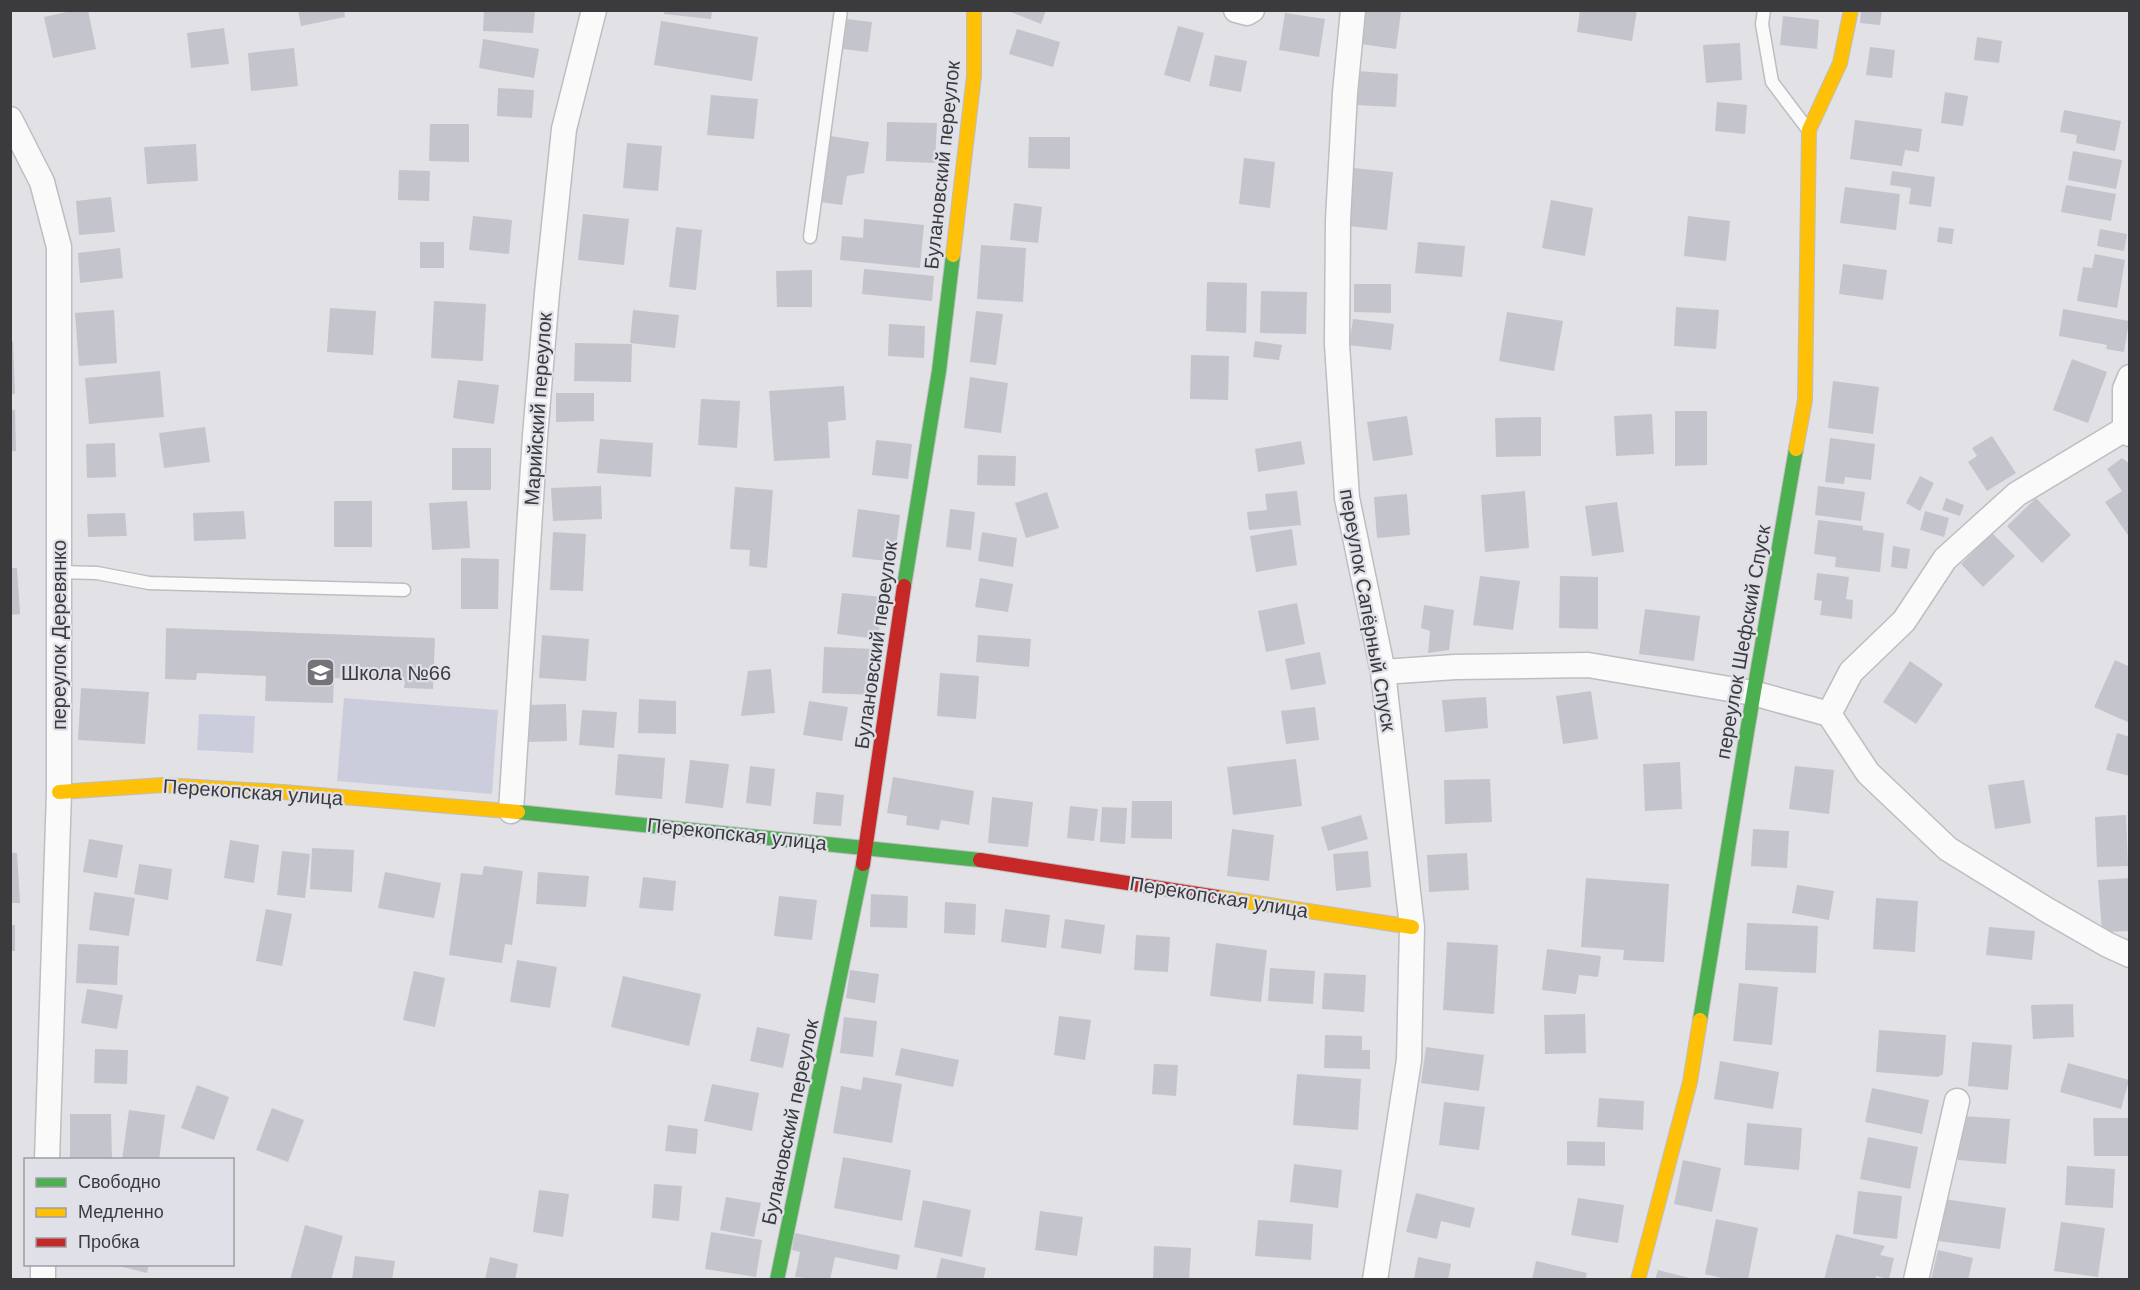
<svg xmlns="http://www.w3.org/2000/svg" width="2140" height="1290" font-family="Arial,sans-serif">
  <rect width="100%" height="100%" fill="#e1e1e6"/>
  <path fill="#cccddc" d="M344,698L498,710L492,794L337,781Z
    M199,714L255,716L253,753L197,750Z"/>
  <path fill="#c4c4cd" d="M76,10H88L96,49L53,58L44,17Z
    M298,10H344L345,17L301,26Z
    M484,10H535L533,33L483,31Z
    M665,10H712L711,19L664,14Z
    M1006,10H1046L1041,24Z
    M1364,10L1401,12L1396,49L1361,44Z
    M1580,10H1637L1632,41L1577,32Z
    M1861,10H1882L1880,25L1860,23Z
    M1285,13L1325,19L1319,57L1279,50Z
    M1783,16L1819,20L1817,49L1780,45Z
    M847,19L872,22L868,52L843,49Z
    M661,21L758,37L752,81L654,65Z
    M1178,26L1204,33L1190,82L1164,75Z
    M224,28L229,64L191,68L187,33Z
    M1017,29L1060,42L1053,67L1009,54Z
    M1977,37L2002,41L1999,63L1974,60Z
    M483,39L539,49L534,78L479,68Z
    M1740,43L1742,80L1706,83L1703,45Z
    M1870,47L1895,50L1892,78L1866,75Z
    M294,48L298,86L251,91L248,53Z
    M1215,55L1247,61L1241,92L1209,86Z
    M1358,71L1398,74L1396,107L1356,105Z
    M498,88L534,90L532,118L497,116Z
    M1945,92L1968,96L1963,126L1941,123Z
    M711,95L758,99L754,139L707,135Z
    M1717,102L1747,105L1745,134L1715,131Z
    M2064,110L2121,121L2115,151L2076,143L2077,135L2060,132Z
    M1855,120L1922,129L1919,152L1905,150L1902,166L1850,159Z
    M887,122L937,123L935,163L886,161Z
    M430,124H469V162L429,161Z
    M830,136L869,142L864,173L847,176L842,205L820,202Z
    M1029,137H1070V169L1028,168Z
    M627,143L662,146L658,191L623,188Z
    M196,144L198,181L147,184L144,147Z
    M2073,151L2122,160L2116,189L2068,180Z
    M1244,158L1275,162L1270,208L1239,204Z
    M1354,168L1393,172L1387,230L1348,226Z
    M399,170L430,171L429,201L398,200Z
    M1892,171L1935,177L1931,207L1909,204L1911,188L1890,185Z
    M2066,185L2116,194L2111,221L2061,212Z
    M1845,187L1900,194L1896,230L1840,223Z
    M111,197L115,232L79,235L76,201Z
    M1551,200L1593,208L1585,256L1542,248Z
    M1014,203L1042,207L1038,243L1010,240Z
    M583,214L629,219L624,265L578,260Z
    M473,216L512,220L509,254L469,250Z
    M1688,216L1730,221L1726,261L1684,256Z
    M864,219L924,225L920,268L840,260L842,236L863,238Z
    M676,227L702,230L696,290L669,287Z
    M1939,227L1954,229L1952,244L1937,242Z
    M2100,229L2127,234L2124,251L2097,246Z
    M420,242H444V268H420Z
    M1418,242L1465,246L1462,277L1415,273Z
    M981,245L1026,248L1023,302L977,299Z
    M120,248L123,278L80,283L78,253Z
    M2095,254L2125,260L2117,308L2077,301L2083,267L2092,268Z
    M1843,264L1887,270L1883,300L1839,294Z
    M864,269L934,276L932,301L862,294Z
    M812,270V307H777L776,271Z
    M1207,282L1247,283L1246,333L1206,331Z
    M1354,284H1391V313L1354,312Z
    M1261,291L1307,292L1306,334L1260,333Z
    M434,301L486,304L483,361L431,358Z
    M1676,307L1719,310L1716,349L1674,346Z
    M330,308L376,311L373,355L327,352Z
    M2063,309L2129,321L2124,352L2106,349L2107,345L2059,336Z
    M114,310L117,363L79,366L75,313Z
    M633,310L679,315L675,348L630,343Z
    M976,311L1003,314L996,365L970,362Z
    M1507,312L1563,321L1554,371L1499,361Z
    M1353,319L1394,324L1391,350L1349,345Z
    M889,324L925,326L924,358L888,356Z
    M10,341H13L15,394H10Z
    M1255,341L1282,345L1279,360L1253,357Z
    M575,343L632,344L631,382L574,381Z
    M1191,355L1229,356L1228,400L1190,399Z
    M2072,359L2107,372L2088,423L2053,410Z
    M160,371L164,417L89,424L85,378Z
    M970,377L1008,383L1001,433L964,428Z
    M458,380L499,385L494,424L453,418Z
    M1833,381L1879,387L1873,434L1828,428Z
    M844,386L846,420L828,422L830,458L774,461L769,391Z
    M556,393H594V421L556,422Z
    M701,399L740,401L737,448L698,445Z
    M10,410H15L16,451H10Z
    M1675,411H1707V465L1675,466Z
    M1652,414L1654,454L1616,456L1614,416Z
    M1407,416L1413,455L1373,461L1367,422Z
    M1541,417V456L1496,457L1495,418Z
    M205,427L210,462L164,468L159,433Z
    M1992,436L2016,473L1987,491L1968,462L1977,456L1972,448Z
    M1830,438L1875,444L1871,480L1845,477L1844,484L1825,482Z
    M600,439L653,443L651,477L597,473Z
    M876,440L912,444L908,479L872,475Z
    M1301,441L1305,464L1258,472L1255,449Z
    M115,443L116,477L87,478L86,444Z
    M452,448H491V490H452Z
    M978,455L1016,456L1015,486L977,485Z
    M2122,458L2130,464V538L2105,502L2122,491L2107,469Z
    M1920,476L1934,483L1920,511L1906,503Z
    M601,486L602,519L553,521L551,488Z
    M1818,486L1865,492L1861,521L1815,515Z
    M735,487L773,490L767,568L749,566L750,550L730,549Z
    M1297,491L1301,525L1249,530L1247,512L1267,510L1265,494Z
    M1525,491L1529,548L1485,552L1481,495Z
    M1047,492L1059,528L1026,538L1015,503Z
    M1407,494L1410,535L1377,538L1374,497Z
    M1946,498L1964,505L1960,516L1942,510Z
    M2036,498L2071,535L2042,563L2007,526Z
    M334,501H372V547H334Z
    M467,501L470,548L432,550L429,503Z
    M1617,502L1624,552L1592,556L1585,506Z
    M858,509L900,515L894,562L852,557Z
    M950,509L975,512L971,550L946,547Z
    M244,511L246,539L194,541L193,513Z
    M1925,511L1949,518L1944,537L1920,530Z
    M125,513L127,536L88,537L87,514Z
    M1818,520L1863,526V530L1884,533L1880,572L1835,567L1836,557L1814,554Z
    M1292,529L1297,565L1256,572L1250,536Z
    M553,532L586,534L583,591L550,590Z
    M982,532L1017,538L1013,567L978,561Z
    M1992,533L2015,556L1983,587L1961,564Z
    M1893,546L1910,549L1907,569L1891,567Z
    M461,558L499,559L498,609H461Z
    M10,568H17L20,614L10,615Z
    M1817,573L1849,577L1846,599L1853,600L1852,619L1820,615L1822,601L1814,600Z
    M1480,576L1520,581L1513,630L1473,625Z
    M1560,576L1598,577V629L1559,628Z
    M980,578L1013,584L1008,612L975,607Z
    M842,593L883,597L878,639L837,634Z
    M1297,603L1305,644L1266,652L1258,611Z
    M1424,605L1454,610L1449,650L1428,653L1430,631L1421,628Z
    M1645,609L1700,616L1694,661L1639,654Z
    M166,628L435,638L433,689L404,688L405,681L334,678L333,703L265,701L266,676L197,673L196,680L165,679Z
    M542,635L589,639L586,681L539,678Z
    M978,635L1031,639L1029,667L976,662Z
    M824,647L876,649L874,695L822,693Z
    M1320,652L1326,684L1291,690L1285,659Z
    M2115,660L2130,667V723L2094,707Z
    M1910,661L1943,684L1916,724L1883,702Z
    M771,669L775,713L741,716L748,671Z
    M940,673L979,676L976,719L937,716Z
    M81,688L149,692L145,744L78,740Z
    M1591,691L1598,739L1563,744L1556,696Z
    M1486,697L1488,728L1445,732L1442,700Z
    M639,699L676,701V734L638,733Z
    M809,701L848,707L842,741L803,735Z
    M566,704L567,741L527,742L526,705Z
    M1315,707L1319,740L1286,744L1281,711Z
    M582,710L617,712L614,748L579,745Z
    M2117,733L2130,737V776L2106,770Z
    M618,754L665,758L662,799L615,795Z
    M1296,759L1302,806L1233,815L1227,767Z
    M690,760L729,764L723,808L685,803Z
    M1680,762L1682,809L1645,811L1643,764Z
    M750,766L775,769L771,806L746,803Z
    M1795,766L1834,770L1829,814L1789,809Z
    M893,777L974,791L969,825L941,820L939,830L906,825L907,816L887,813Z
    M1490,779L1492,822L1445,824L1444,780Z
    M2024,780L2031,823L1995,829L1988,785Z
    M816,792L844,795L841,826L813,824Z
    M992,797L1033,802L1028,847L988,843Z
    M1132,801H1172V839L1131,838Z
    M1070,806L1098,809L1094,841L1067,838Z
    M1102,807L1127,808L1125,844L1100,842Z
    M1361,815L1368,839L1328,851L1321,827Z
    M2126,815L2128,866L2097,867L2095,817Z
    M1232,829L1274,835L1269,881L1227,876Z
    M1753,829L1789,831L1787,868L1751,866Z
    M89,839L123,845L117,878L83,872Z
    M230,840L259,845L254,883L224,878Z
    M312,848L354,850L352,892L310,889Z
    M282,851L310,854L305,898L277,895Z
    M1368,851L1371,887L1336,891L1333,854Z
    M10,853H17L20,903H10Z
    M1467,853L1469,890L1429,892L1427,855Z
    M139,864L172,869L168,900L134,894Z
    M484,866L523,871L512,945L505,944L502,963L449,955L461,873L482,875Z
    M385,872L441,883L434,918L378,908Z
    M538,872L589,876L586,907L536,904Z
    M643,877L676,881L673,911L639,908Z
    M1586,878L1669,884L1664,962L1623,960L1624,950L1581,947Z
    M2130,878V931L2102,932L2098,880Z
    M1797,885L1834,891L1829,920L1792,913Z
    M94,892L135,898L129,936L89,930Z
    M871,894L908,896L907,928L870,927Z
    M779,896L817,900L812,940L774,936Z
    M1876,898L1918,901L1915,952L1873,949Z
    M945,902L976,904L975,935L944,933Z
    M266,909L292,914L282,966L256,961Z
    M1005,909L1050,915L1046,948L1001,942Z
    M1065,919L1105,925L1101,954L1061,948Z
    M1747,923L1818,926L1816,973L1745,970Z
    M10,925H15V951H10Z
    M1989,927L2035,931L2032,960L1986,955Z
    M1136,935L1170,937L1168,972L1134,970Z
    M1447,942L1498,945L1494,1014L1443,1010Z
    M1216,943L1267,950L1261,1002L1210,996Z
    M78,944L119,946L117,985L76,983Z
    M1547,949L1601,956L1598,977L1579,975L1576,994L1542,990Z
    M517,960L557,967L550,1008L510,1002Z
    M1270,968L1315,971L1313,1004L1268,1001Z
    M850,970L879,974L875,1003L846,998Z
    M414,971L445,978L435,1027L403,1020Z
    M1324,973L1366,975L1364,1012L1322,1009Z
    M623,976L701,994L689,1046L611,1027Z
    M1739,983L1778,987L1772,1045L1733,1041Z
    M87,989L123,995L117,1029L81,1023Z
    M2073,1004L2074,1037L2033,1039L2031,1005Z
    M1585,1014L1586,1053L1545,1054L1544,1015Z
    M1059,1016L1091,1020L1085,1060L1054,1055Z
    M844,1017L877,1021L873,1057L840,1053Z
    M757,1027L790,1034L783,1068L750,1061Z
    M1879,1030L1946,1035L1943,1074L1938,1077L1876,1072Z
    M1325,1035L1362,1036V1050H1370V1069L1324,1068Z
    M1972,1042L2012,1045L2008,1090L1968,1086Z
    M1426,1047L1484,1055L1479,1091L1421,1083Z
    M901,1048L959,1060L953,1087L895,1075Z
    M95,1049L128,1050L127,1084L94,1083Z
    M1720,1061L1779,1072L1773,1109L1714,1099Z
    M2068,1063L2129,1080L2121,1109L2060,1092Z
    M1154,1064L1178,1065L1176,1096L1152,1094Z
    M1297,1074L1361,1079L1358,1130L1293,1125Z
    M863,1077L902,1084L892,1143L833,1133L841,1086L861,1090Z
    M712,1084L759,1093L752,1131L704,1121Z
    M197,1085L229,1097L214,1140L181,1128Z
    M1872,1088L1929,1100L1922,1134L1865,1122Z
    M1599,1098L1644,1101L1643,1130L1597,1127Z
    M1444,1102L1485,1107L1479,1150L1439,1145Z
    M272,1108L304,1120L288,1162L256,1150Z
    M129,1110L165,1115L159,1160H122Z
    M70,1114H111L112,1160H70Z
    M1962,1116L2010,1119L2006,1164L1958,1160Z
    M2093,1118H2130V1156H2094Z
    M1747,1123L1802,1128L1799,1170L1744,1165Z
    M668,1125L698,1129L696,1154L665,1151Z
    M1868,1137L1918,1147L1910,1189L1860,1179Z
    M1567,1141L1605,1142V1166L1567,1165Z
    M843,1157L911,1170L902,1221L834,1208Z
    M1683,1160L1721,1168L1712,1212L1674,1204Z
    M1294,1164L1342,1170L1338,1208L1290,1202Z
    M2067,1166L2115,1169L2113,1208L2065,1205Z
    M654,1184L682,1186L679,1221L652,1218Z
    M539,1190L569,1194L563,1237L533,1232Z
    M1858,1191L1902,1196L1897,1239L1853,1234Z
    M1416,1193L1475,1208L1470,1228L1441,1221L1437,1239L1406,1232Z
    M726,1197L761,1203L754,1237L720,1230Z
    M1578,1198L1624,1205L1618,1243L1571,1235Z
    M1944,1199L2006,1208L2000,1249L1938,1241Z
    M923,1200L971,1210L962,1257L914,1247Z
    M1040,1211L1083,1217L1077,1256L1035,1250Z
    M1716,1219L1758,1228L1748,1280H1730L1705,1274Z
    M1258,1220L1313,1224L1311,1260L1255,1256Z
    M2061,1222L2105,1228L2098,1277L2054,1271Z
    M305,1225L343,1236L331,1280H290Z
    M711,1232L762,1240L756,1277L705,1269Z
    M795,1233L900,1255L897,1270L835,1257L830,1280L795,1277L800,1252L792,1250Z
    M1836,1234L1885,1246L1880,1255L1894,1258L1889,1279L1876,1276L1875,1280H1824Z
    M1154,1246L1191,1248L1189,1280H1153Z
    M1938,1250L1973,1258L1968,1280H1931Z
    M355,1256L395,1261L392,1280H352Z
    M490,1257L518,1264L515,1280H485Z
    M1418,1257L1451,1264L1448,1280H1414Z
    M941,1258L986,1268L983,1280H936Z
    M1536,1261L1587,1273L1585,1280H1532Z
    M111,1264H149L147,1273Z
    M1658,1270L1693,1279V1280H1655Z"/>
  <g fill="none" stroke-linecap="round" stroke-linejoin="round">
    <defs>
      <path id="lane" d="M1764,10L1762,24L1772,82L1806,127
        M810,237L841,10
        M59,572L97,573L149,583L404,590"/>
      <path id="street" d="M1236,10L1247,13L1252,10
        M1353,10L1345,93L1338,220L1337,344L1347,498L1383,672L1412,927L1409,1060L1375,1280
        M10,119L42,182L59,247V792L47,1160
        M2130,377L2125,389V429L2130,434
        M1383,672L1455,667L1588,665L1753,693L1829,714L1868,773L1948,849L2047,910L2108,945L2130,955
        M1829,714L1851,672L1904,621L1945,559L2017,494L2125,429
        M511,811L535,436L547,293L564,129L594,10
        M43,1280V1264
        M1916,1280L1957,1101"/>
      <path id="fast" d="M904,586L939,371L953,255
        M518,812L980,860
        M1700,1020L1748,726L1796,449
        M777,1280L863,864"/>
      <path id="slow" d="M953,255L974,76V10
        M1796,449L1805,400L1809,130L1840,63L1851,10
        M59,792L163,785L283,792L518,812
        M1217,897L1412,927
        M1638,1280L1690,1082L1700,1020"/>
      <path id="jam" d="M980,860L1217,897
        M863,864L904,586"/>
    </defs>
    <use href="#lane" stroke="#bebec1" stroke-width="15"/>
    <use href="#street" stroke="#bebec1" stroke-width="27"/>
    <use href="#fast" stroke="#bebec1" stroke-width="16"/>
    <use href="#slow" stroke="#bebec1" stroke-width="16"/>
    <use href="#jam" stroke="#bebec1" stroke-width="16"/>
    <use href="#lane" stroke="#fafafb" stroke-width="12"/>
    <use href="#street" stroke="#fafafb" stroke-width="24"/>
    <use href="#fast" stroke="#4caf50" stroke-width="14"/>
    <use href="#slow" stroke="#ffc107" stroke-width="14"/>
    <use href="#jam" stroke="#c62828" stroke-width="14"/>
  </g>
  <defs>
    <symbol id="school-square" viewBox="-11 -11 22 22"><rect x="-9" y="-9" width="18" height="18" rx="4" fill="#757579" stroke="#dfe0e8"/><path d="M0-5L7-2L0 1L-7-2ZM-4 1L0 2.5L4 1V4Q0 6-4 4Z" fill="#fff"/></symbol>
  </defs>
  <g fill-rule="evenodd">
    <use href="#school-square" x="304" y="656" width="33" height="33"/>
  </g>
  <g text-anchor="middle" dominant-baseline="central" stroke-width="4.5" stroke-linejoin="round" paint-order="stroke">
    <g font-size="20" fill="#3b3b3e" stroke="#dfe0e8">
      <text transform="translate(942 165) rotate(-84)">Булановский переулок</text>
      <text transform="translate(538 409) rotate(-86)">Марийский переулок</text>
      <text transform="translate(1368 610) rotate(80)">переулок Сапёрный Спуск</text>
      <text transform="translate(59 635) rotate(-90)">переулок Деревянко</text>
      <text transform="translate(1743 642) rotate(-80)">переулок Шефский Спуск</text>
      <text transform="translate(876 645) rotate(-82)">Булановский переулок</text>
      <text transform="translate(253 792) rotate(4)">Перекопская улица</text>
      <text transform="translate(737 834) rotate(6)">Перекопская улица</text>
      <text transform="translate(1219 897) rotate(9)">Перекопская улица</text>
      <text transform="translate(790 1122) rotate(-78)">Булановский переулок</text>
    </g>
    <g font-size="20" fill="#3b3b3e" stroke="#dfe0e8" text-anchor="start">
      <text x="341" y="673">Школа №66</text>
    </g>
  </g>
  <rect width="2140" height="1290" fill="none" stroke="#3b3b3e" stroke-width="24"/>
  <rect x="24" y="1158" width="210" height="108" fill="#dfe0e8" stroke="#9d9ea4" stroke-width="1.5"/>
  <rect x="36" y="1178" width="30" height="9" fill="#4caf50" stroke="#9d9ea4" stroke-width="1.5"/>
  <text x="78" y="1188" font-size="18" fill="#3b3b3e">Свободно</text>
  <rect x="36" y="1208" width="30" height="9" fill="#ffc107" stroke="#9d9ea4" stroke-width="1.5"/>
  <text x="78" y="1218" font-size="18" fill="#3b3b3e">Медленно</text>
  <rect x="36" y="1238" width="30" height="9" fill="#c62828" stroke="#9d9ea4" stroke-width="1.5"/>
  <text x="78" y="1248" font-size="18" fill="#3b3b3e">Пробка</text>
</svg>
